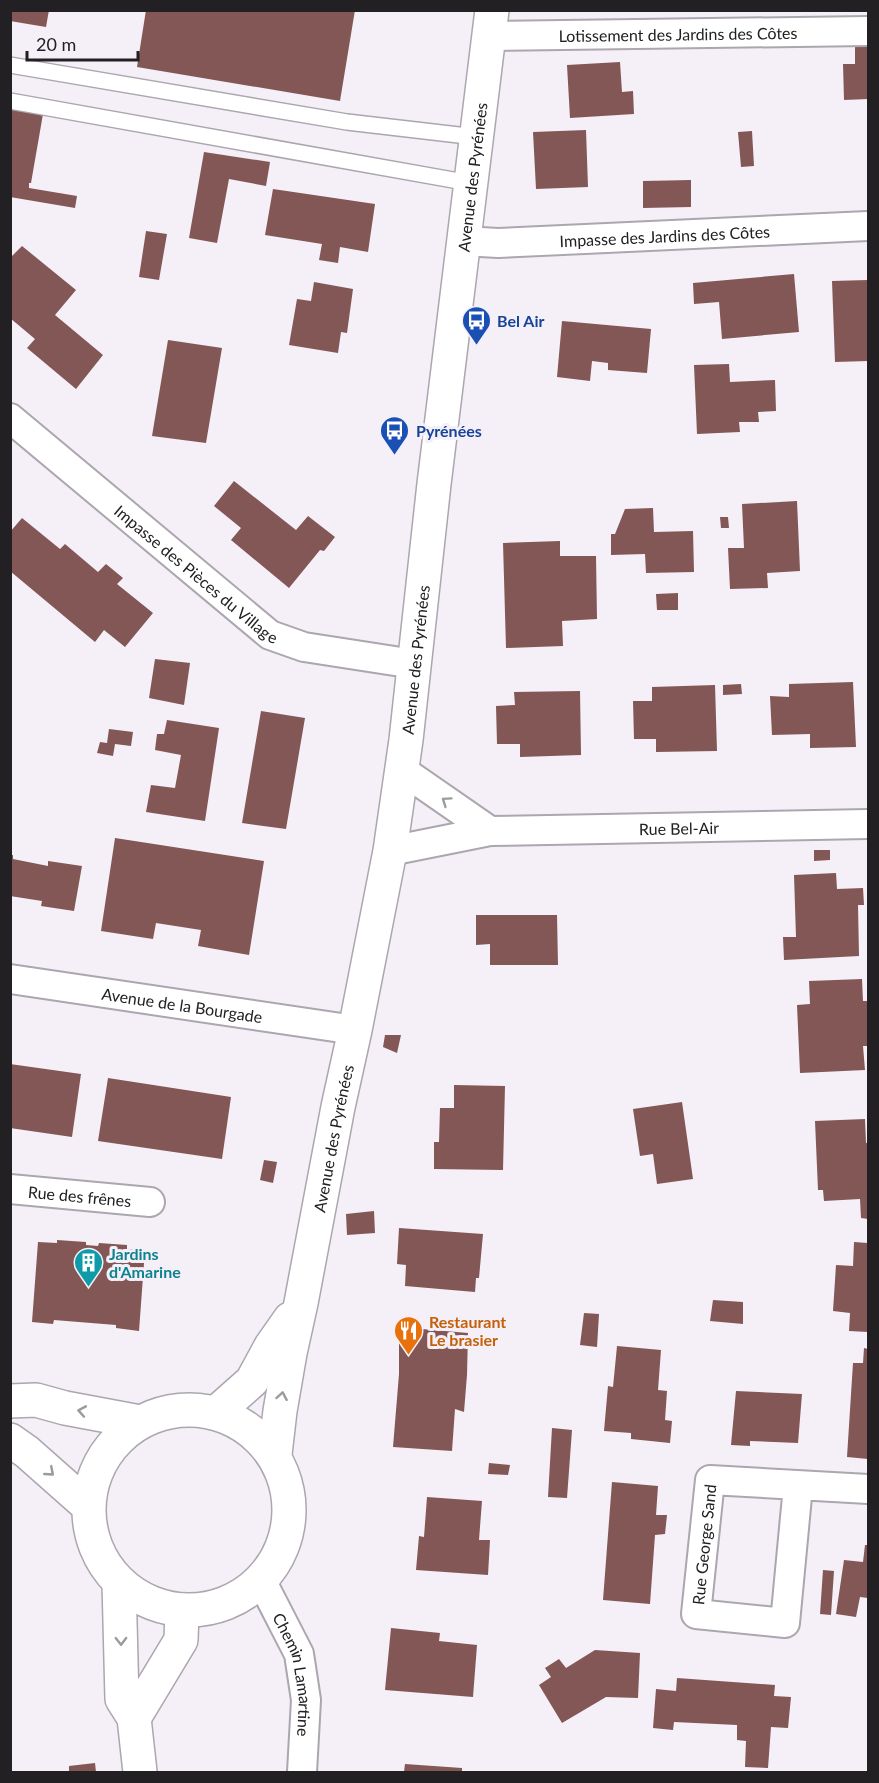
<svg xmlns="http://www.w3.org/2000/svg" width="879" height="1783" font-family="Lato,sans-serif">
  <rect width="100%" height="100%" fill="#f5eff7"/>
  <path fill="#825756" d="M10,10H49L46,27L10,21Z
    M146,10H355L340,101L137,67Z
    M868,46V99L844,100L843,64H855V47Z
    M620,62L622,92L633,91L634,114L570,118L567,65Z
    M10,109L43,114L31,183H29V188L77,196L75,208L10,197Z
    M586,130L588,187L536,189L533,132Z
    M752,131L754,166L741,167L738,132Z
    M204,152L270,162L266,186L229,179L217,243L189,238Z
    M691,180V207L643,208V181Z
    M273,189L375,204L368,252L340,247L338,263L319,260L322,244L265,235Z
    M146,231L167,234L159,280L139,277Z
    M22,246L76,290L55,315L103,355L76,389L27,348L35,339L10,318V258Z
    M794,274L799,332L722,339L719,302L694,304L693,283Z
    M868,280V361L835,362L832,281Z
    M314,282L353,289L347,333L341,332L338,353L289,345L297,299L311,301Z
    M562,321L651,329L647,373L608,370V363L592,361L590,381L557,377Z
    M168,340L222,348L206,443L152,436Z
    M729,364L730,382L775,380L776,411L758,412L759,422H739L740,432L697,434L694,365Z
    M234,481L296,530L308,516L335,537L324,551L320,550L289,588L231,540L241,528L214,506Z
    M797,501L800,571L767,573L768,588L730,589L728,548H744L742,504Z
    M653,508L654,532L693,531L694,572L646,573L645,554L611,555V534H615L625,509Z
    M720,517H728L729,528H721Z
    M22,518L60,549L65,544L98,572L106,564L123,578L117,584L153,613L125,647L104,630L95,642L10,571V532Z
    M560,541V556H596L597,619L562,621L563,646L506,648L503,543Z
    M678,593V610H657L656,594Z
    M155,659L190,663L184,705L149,698Z
    M853,682L856,747L810,748V734L772,735L770,696L789,697V684Z
    M741,684L742,694L723,695V685Z
    M715,685L717,751L656,752V739H634L633,701H652V687Z
    M580,691L581,755L520,757V744H497L496,706L515,705L514,692Z
    M261,711L305,718L286,829L242,823Z
    M167,720L219,728L205,821L146,812L151,785L175,788L181,755L155,750L157,734H164Z
    M109,729L133,732L131,746L115,744L113,756L97,753L100,742L107,743Z
    M115,838L264,861L249,955L198,946L201,930L156,923L153,939L101,931Z
    M814,850H830V860L814,861Z
    M10,855H13V859L48,866V861L82,866L74,911L41,906L42,901L10,896Z
    M836,873L837,889L863,888L864,905H858L859,956L784,960L783,937H796L794,875Z
    M476,915H557L558,965H490V944L476,945Z
    M862,979L863,1001H868V1046H863L865,1070L800,1073L797,1005L810,1004L809,981Z
    M385,1035H401L397,1053L383,1047Z
    M10,1064L81,1074L72,1137L10,1128Z
    M108,1078L231,1097L222,1159L98,1141Z
    M454,1085L505,1086L503,1170L434,1169V1142H439L440,1108H454Z
    M682,1102L693,1179L657,1184L653,1154L640,1156L633,1109Z
    M865,1119L866,1143H868V1219L861,1218L860,1199L824,1201L823,1190H818L815,1121Z
    M264,1160L277,1162L273,1183L260,1180Z
    M374,1211L375,1233L347,1235L346,1214Z
    M399,1228L483,1234L479,1278H476L475,1292L405,1286L406,1265L397,1264Z
    M57,1240L86,1242V1245L98,1246L99,1243L127,1245V1249L145,1250L139,1331L116,1328V1325L54,1320L53,1324L32,1322L38,1242L57,1243Z
    M854,1242L868,1243V1332L849,1331L850,1313L833,1311L836,1265L853,1266Z
    M713,1300L743,1302V1324L710,1321Z
    M584,1313L599,1314L597,1347L580,1345Z
    M399,1327L468,1333L467,1375L464,1412L455,1409L452,1451L393,1447L399,1374Z
    M617,1346L661,1350L658,1390L667,1391L665,1420L672,1421L670,1443L631,1439V1433L604,1431L608,1386L613,1387Z
    M864,1348L868,1349V1459L847,1457L853,1363H863Z
    M736,1391L802,1394L798,1443L750,1441V1446L731,1445Z
    M552,1428L572,1430L567,1498L548,1497Z
    M489,1463L510,1465L508,1475L488,1474Z
    M612,1482L658,1486L656,1515H667L665,1534L655,1535L650,1604L603,1600Z
    M427,1497L482,1501L479,1540H490L488,1575L416,1570L419,1536L424,1537Z
    M865,1545H868V1598L860,1597L856,1617L836,1614L844,1560L863,1562Z
    M823,1570L834,1571L831,1615L820,1614Z
    M391,1628L440,1633L439,1641L477,1645L473,1697L385,1690Z
    M595,1650L640,1653L638,1698L606,1697L562,1723L539,1685L551,1677L545,1668L559,1659L566,1668Z
    M677,1678L775,1685L774,1696L791,1697L788,1728L771,1727L768,1768L745,1767L746,1741L737,1740V1725L674,1722L673,1730L653,1728L656,1689L676,1691Z
    M95,1763L96,1772H69V1766Z
    M405,1764L462,1768V1772H404Z"/>
  <g fill="none" stroke-linecap="round" stroke-linejoin="round">
    <defs>
      <path id="service" d="M10,65L347,122L476,137
        M10,101L470,183"/>
      <g id="minor">
        <path id="s1" d="M488,36L868,31"/>
        <path id="s2" d="M463,241L498,243L868,226"/>
        <path id="s3" d="M10,418L270,635L304,647L414,664"/>
        <path d="M402,770L490,831"/>
        <path id="s4" d="M390,851L490,831L868,824"/>
        <path id="s5" d="M10,979L355,1030"/>
        <path id="s6" d="M10,1189L150,1202"/>
        <path id="s7" d="M798,1486L785,1623L696,1614L710,1480L868,1489"/>
        <path id="s8" d="M261,1580L299,1654L306,1700L302,1772"/>
      </g>
      <g id="secondary">
        <path d="M10,1401L36,1400L65,1408L140,1422"/>
        <circle cx="189" cy="1510" r="100"/>
        <path d="M217,1412L252,1381L271,1346L290,1319"/>
        <path d="M10,1440L27,1452L88,1506"/>
        <path id="s9" d="M275,1454L280,1411L290,1353L301,1303L338,1107L355,1030L390,851L406,740L434,484L492,10"/>
        <path d="M119,1583L122,1699L134,1718L140,1772"/>
        <path d="M134,1718L181,1640L182,1610"/>
      </g>
    </defs>
    <use href="#service" stroke="#aca6ae" stroke-width="18"/>
    <use href="#minor" stroke="#aca6ae" stroke-width="32"/>
    <use href="#secondary" stroke="#aca6ae" stroke-width="36"/>
    <use href="#service" stroke="#fff" stroke-width="15"/>
    <use href="#minor" stroke="#fff" stroke-width="28"/>
    <use href="#secondary" stroke="#fff" stroke-width="33"/>
  </g>
  <defs><path id="oneway-chevron" d="M-2-3.5L2.5 0L-2 3.5" fill="none" stroke-width="1.6" stroke-linecap="round" stroke-linejoin="round" transform="scale(1.5)"/></defs>
  <g stroke="#9c9b9c">
    <use href="#oneway-chevron" transform="translate(446 801) rotate(-145)"/>
    <use href="#oneway-chevron" transform="translate(282 1396) rotate(-80)"/>
    <use href="#oneway-chevron" transform="translate(82 1411) rotate(-170)"/>
    <use href="#oneway-chevron" transform="translate(50 1472) rotate(41)"/>
    <use href="#oneway-chevron" transform="translate(121 1641) rotate(89)"/>
  </g>
  <defs>
    <symbol id="bus-pin" viewBox="-11 -11 22 30"><path d="M0 17L-7.5 6A9.5 9.5 0 1 1 7.5 6Z" fill="#1a4fb4" stroke="#f5eff7"/><path d="M-5-6H5V4H4V6H2V4H-2V6H-4V4H-5ZM-3.5-4V0h7V-4ZM-3.5 1.2v1.5H-2V1.2ZM2 1.2v1.5H3.5V1.2Z" fill="#fff"/></symbol>
    <symbol id="building-pin" viewBox="-11 -11 22 30"><path d="M0 17L-7.5 6A9.5 9.5 0 1 1 7.5 6Z" fill="#0f9aa8" stroke="#f5eff7"/><path d="M-4-6H4V6H1V3H-1V6H-4ZM-2.5-4.3h1.7v1.8h-1.7ZM.8-4.3h1.7v1.8H.8ZM-2.5-1h1.7V.8h-1.7ZM.8-1h1.7V.8H.8Z" fill="#fff"/></symbol>
    <symbol id="restaurant-pin" viewBox="-11 -11 22 30"><path d="M0 17L-7.5 6A9.5 9.5 0 1 1 7.5 6Z" fill="#e8710a" stroke="#f5eff7"/><path d="M-5-6h1v4h1v-4h1v4h1v-4h1v5L-1.5 .5V6h-2V.5L-5-1ZM5-6V6H3V1.5H1.5Q1.5-4 5-6Z" fill="#fff"/></symbol>
  </defs>
  <g fill-rule="evenodd">
    <use href="#bus-pin" x="460" y="304" width="33" height="45"/>
    <use href="#bus-pin" x="378" y="414" width="33" height="45"/>
    <use href="#building-pin" x="72" y="1246" width="33" height="45"/>
    <use href="#restaurant-pin" x="392" y="1314" width="33" height="45"/>
  </g>
  <g text-anchor="middle" dominant-baseline="central" stroke-width="6" stroke-linejoin="round" paint-order="stroke">
    <g font-size="16" fill="#222022" stroke="#f5eff7">
      <text stroke="none"><textPath href="#s1" startOffset="190">Lotissement des Jardins des Côtes</textPath></text>
      <text stroke="none"><textPath href="#s9" startOffset="1293">Avenue des Pyrénées</textPath></text>
      <text stroke="none"><textPath href="#s2" startOffset="202">Impasse des Jardins des Côtes</textPath></text>
      <text stroke="none"><textPath href="#s3" startOffset="243">Impasse des Pièces du Village</textPath></text>
      <text stroke="none"><textPath href="#s9" startOffset="807">Avenue des Pyrénées</textPath></text>
      <text stroke="none"><textPath href="#s4" startOffset="291">Rue Bel-Air</textPath></text>
      <text stroke="none"><textPath href="#s5" startOffset="174">Avenue de la Bourgade</textPath></text>
      <text stroke="none"><textPath href="#s9" startOffset="321">Avenue des Pyrénées</textPath></text>
      <text stroke="none"><textPath href="#s6" startOffset="70">Rue des frênes</textPath></text>
      <text stroke="none"><textPath href="#s7" startOffset="297">Rue George Sand</textPath></text>
      <text stroke="none"><textPath href="#s8" startOffset="102">Chemin Lamartine</textPath></text>
    </g>
    <g font-size="16" font-weight="bold" fill="#164399" stroke="#f5eff7" text-anchor="start">
      <text x="497" y="320">Bel Air</text>
      <text x="416" y="430">Pyrénées</text>
    </g>
    <g font-size="16" font-weight="bold" fill="#0d838f" stroke="#f5eff7" text-anchor="start">
      <text x="109" y="1253">Jardins<tspan x="109" dy="18">d'Amarine</tspan></text>
    </g>
    <g font-size="16" font-weight="bold" fill="#c56008" stroke="#f5eff7" text-anchor="start">
      <text x="429" y="1321">Restaurant<tspan x="429" dy="18">Le brasier</tspan></text>
    </g>
  </g>
  <rect width="879" height="1783" fill="none" stroke="#222022" stroke-width="24"/>
  <path d="M27 51v9h111v-9" fill="none" stroke="#222022" stroke-width="3"/>
  <text x="36" y="51" font-size="18" fill="#222022" stroke="#f5eff7" stroke-width="4.5" paint-order="stroke">20 m</text>
</svg>
